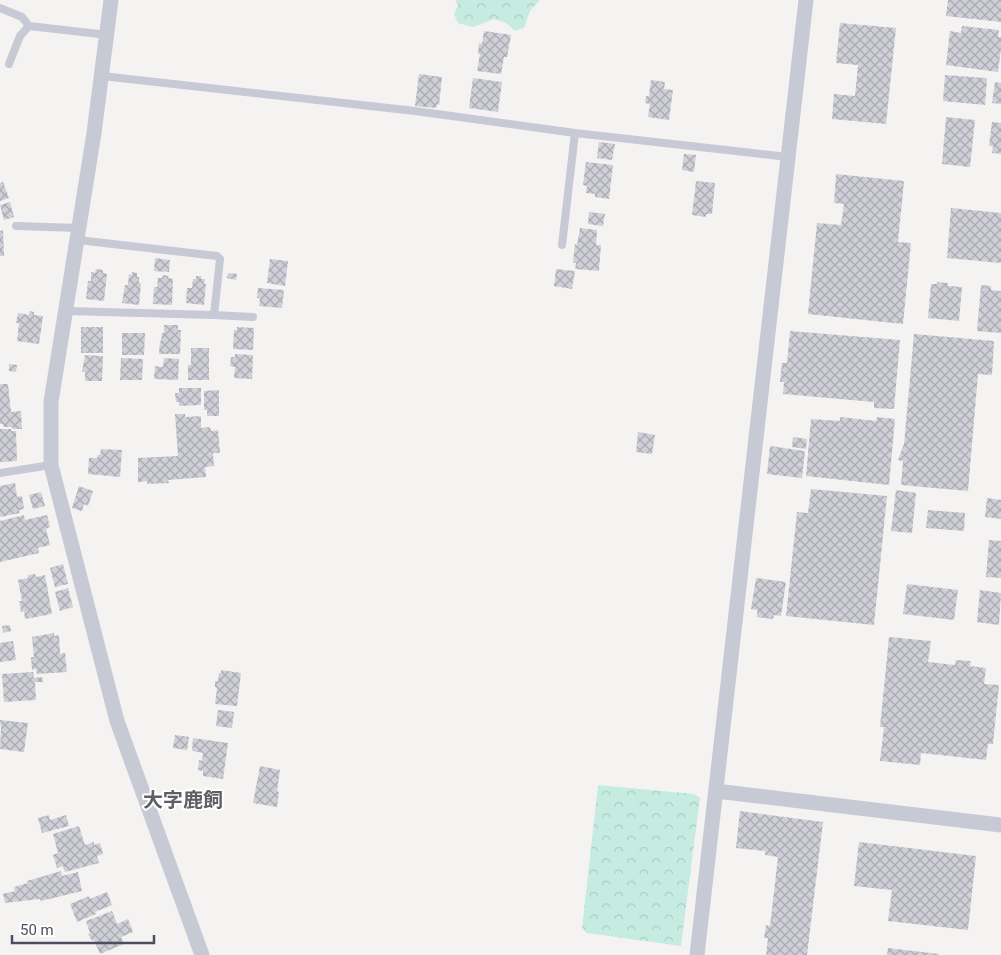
<svg xmlns="http://www.w3.org/2000/svg" width="1001" height="955" font-family="Roboto,'Noto Sans JP',sans-serif">
  <defs>
    <pattern id="forest-crowns" width="20" height="18" patternUnits="userSpaceOnUse" patternTransform="scale(1.25)"><rect width="20" height="18" fill="#c6ece2"/><path d="M2 6a3 3 0 1 1 6 0M12 15a3 3 0 1 1 6 0" fill="none" stroke="#acccc4"/></pattern>
    <pattern id="building-cross-hatch" width="8" height="8" patternUnits="userSpaceOnUse" patternTransform="scale(1.25)"><rect width="8" height="8" fill="#cfd0d7"/><path d="M0 0l8 8M0 8l8-8" fill="none" stroke="#aaabb2"/></pattern>
  </defs>
  <rect width="100%" height="100%" fill="#f4f3f2"/>
  <path fill="url(#forest-crowns)" d="M455,0H540L530,11L524,28L515,31L506,23L494,19L473,27L458,23L454,14L458,5Z
    M598,785L694,794L700,798L681,946L587,933L582,928Z"/>
  <path fill="url(#building-cross-hatch)" d="M948,0H1001V22L946,16Z
    M840,23L896,28L886,124L832,119L834,94L855,96L858,65L836,63Z
    M962,26L999,30L998,37H1001V49L998,72L946,65L950,31L961,33Z
    M484,31L511,35L507,57H504L501,74L477,71L480,54H478L479,43L482,44Z
    M419,74L442,77L439,105L437,104L436,108L415,106Z
    M945,75L987,78L985,105L943,101Z
    M473,78L502,82L498,112L469,108Z
    M651,80L665,82L664,89L673,90L669,120L648,117L650,104L645,103L646,96H649Z
    M995,82L1001,83V104L992,103Z
    M946,117L975,120L970,167L942,164Z
    M992,122L1001,123V154L992,153L993,146H989Z
    M599,142L615,144L612,160L597,158Z
    M684,154L696,155L694,172L682,170Z
    M586,162L613,165L609,199L595,197V194L586,193L587,186L583,185Z
    M836,174L904,181L898,242L911,243L903,324L808,314L817,223L841,225L844,204L834,203Z
    M696,181L715,183L712,214H706V217L692,215Z
    M3,182L9,198L0,201V183Z
    M10,202L14,217L4,220L0,205Z
    M951,208L1001,213V263L947,258Z
    M589,212L605,214L603,226L588,224Z
    M580,228L597,230L596,245H601L599,271L575,269L576,263H573L575,244L577,245Z
    M3,230L4,256H0V231Z
    M155,258L170,260L169,272L154,271Z
    M270,259L288,261L285,286L267,283Z
    M96,269L103,270V273L107,274L104,301L86,299L88,281H91V272L95,273Z
    M556,269L575,271L572,289L554,286Z
    M132,272L137,273V277H139V283H141L139,305L122,303L125,285H128L129,274L132,275Z
    M228,273L237,274L236,280L227,278Z
    M163,275L169,276L168,278L173,279L172,305L153,304L154,287H157L158,278H162Z
    M196,276H201V279H205L204,284H206L204,305L186,303L187,288H192L193,279H196Z
    M937,282L948,283V286L962,287L959,321L928,318L931,284H937Z
    M981,285L991,286V290L1001,291V333L977,331Z
    M258,288L284,290L282,308L259,306L260,298H257Z
    M30,311L34,312V315L43,316L39,344L17,341L19,323H16L18,313L29,315Z
    M164,325H178V330H181L180,354H159L160,341H161L162,333H164Z
    M81,327H103V353H81Z
    M237,327L254,328L253,350L233,349L234,330H237Z
    M790,331L900,340L894,409L874,408V402L783,394L784,382H780L782,363H787Z
    M122,333H145L144,355H122Z
    M914,334L994,341L992,375L978,374L968,491L901,485L903,461L898,460L904,444Z
    M191,348H209V380H188V365H191Z
    M235,354L253,355L252,379L234,378L235,367L230,366L231,357H235Z
    M85,355L103,356L102,381H85V372H82Z
    M121,358L143,359L142,380H120Z
    M164,358L179,359L178,380L154,379L155,366L163,367Z
    M9,364L17,365L16,372L9,371Z
    M0,384H8L11,412L21,411L22,429H13L12,427H4L3,424H0Z
    M179,388H201V405L179,406V402H176L175,393H179Z
    M219,390V416H207V410H204V391Z
    M175,414H185V417L201,416V428L210,427L211,431L218,430L220,453H213L214,466L205,467L206,477L168,480L169,483L147,484V481L138,482V458L178,456Z
    M840,417L876,421L877,417L895,419L889,485L806,476L811,419L840,421Z
    M0,429H11V431H16L17,461L0,462Z
    M638,432L655,435L652,454L636,452Z
    M793,437L807,439L806,449L792,447Z
    M770,446L805,451L802,478L767,474Z
    M101,449L122,450L120,477L88,474L89,458H97L98,455H100Z
    M15,483L17,497L22,496L24,509L19,510L20,513L0,517V486Z
    M79,486L93,491L88,506L84,504L82,511L72,508Z
    M811,489L887,496L874,625L786,616L797,512L808,513Z
    M896,490L916,493L912,533L891,531Z
    M41,492L45,506L33,509L29,495Z
    M987,498L1001,500V519L985,517Z
    M928,510L965,513L964,531L926,528Z
    M24,515L25,520L47,515L50,527L46,529L50,545L38,548L39,553L0,562V521Z
    M989,540L1001,541V578L986,577Z
    M63,564L68,584L55,587L50,568Z
    M35,574L36,577L45,575L52,614L25,619L24,611L21,612L19,601H22L18,580L28,578V575Z
    M756,578L786,582L781,616L774,615L773,619L757,617V610L751,609Z
    M907,584L958,590L954,620L903,614Z
    M68,588L73,607L60,611L55,592Z
    M980,590L1001,593L999,625L977,622Z
    M10,625L11,631L3,633L2,626Z
    M54,633V636L59,635L60,654L65,653L67,672L37,674L36,669L32,670L31,657H34L32,637Z
    M889,637L931,641L928,662L955,665L956,660L971,661L970,666L986,668L984,684L999,685L993,744H988L986,760L921,753L920,765L880,761L884,727H880Z
    M13,641L16,660L0,662V643Z
    M221,670L241,673L237,706L215,704L217,688L215,687V681H218L219,673H221Z
    M33,672L34,678L42,677L43,682H35L36,700L4,702L2,674Z
    M218,710L234,712L232,728L216,726Z
    M0,720L28,723L24,752L0,749L1,728Z
    M175,735L189,737L187,750L173,748Z
    M193,738L228,743L223,779L203,776V771L198,770L199,760L202,761L203,753L192,751Z
    M260,766L280,770L277,791L279,792L277,807L253,803Z
    M740,811L823,822L807,955H766L768,938H764L766,925L770,926L778,857L765,855V851L736,848Z
    M49,815L50,820L66,815L69,826L42,833L38,818Z
    M79,826L85,845L94,842V845L100,843L103,854L97,856L99,863L65,872L63,866L57,868L53,855L58,853L53,834Z
    M859,842L976,856L968,930L888,921L892,890L854,886Z
    M61,871L62,876L78,872L82,891L41,901L40,899L5,903L3,894L15,891L14,887L28,883L27,881Z
    M107,892L112,905L95,912L96,914L77,922L70,904L89,896L90,899Z
    M112,911L117,924L128,919L133,932L121,937L124,944L100,954L94,940L92,941L88,934L90,933L86,921Z
    M888,948L939,954L938,955H887Z"/>
  <g fill="none" stroke-linecap="round" stroke-linejoin="round">
    <path stroke="#c7c9d5" stroke-width="8" d="M0,8L22,17L29,26
      M9,64L20,36L29,26L108,35
      M102,76L415,111L575,133L788,157
      M16,226L79,228
      M562,245L575,133
      M67,311L214,315L220,259L217,256L78,240
      M214,315L253,317
      M0,473L51,465"/>
    <path stroke="#c7c9d5" stroke-width="15" d="M111,0L94,133L51,402V465L117,721L202,955
      M716,791L1001,825
      M697,955L806,0"/>
  </g>
  <g text-anchor="middle" dominant-baseline="central" stroke-width="4" stroke-linejoin="round" paint-order="stroke">
    <g font-size="20" font-weight="bold" fill="#5f6066" stroke="#fff">
      <text x="183" y="800">大字鹿飼</text>
    </g>
  </g>
  <path d="M12 935v8h142v-8" fill="none" stroke="#4b4e5e" stroke-width="2.5"/>
  <text x="20" y="935" font-size="15" fill="#4b4e5e" stroke="#ffffff" stroke-width="4" paint-order="stroke">50 m</text>
</svg>
